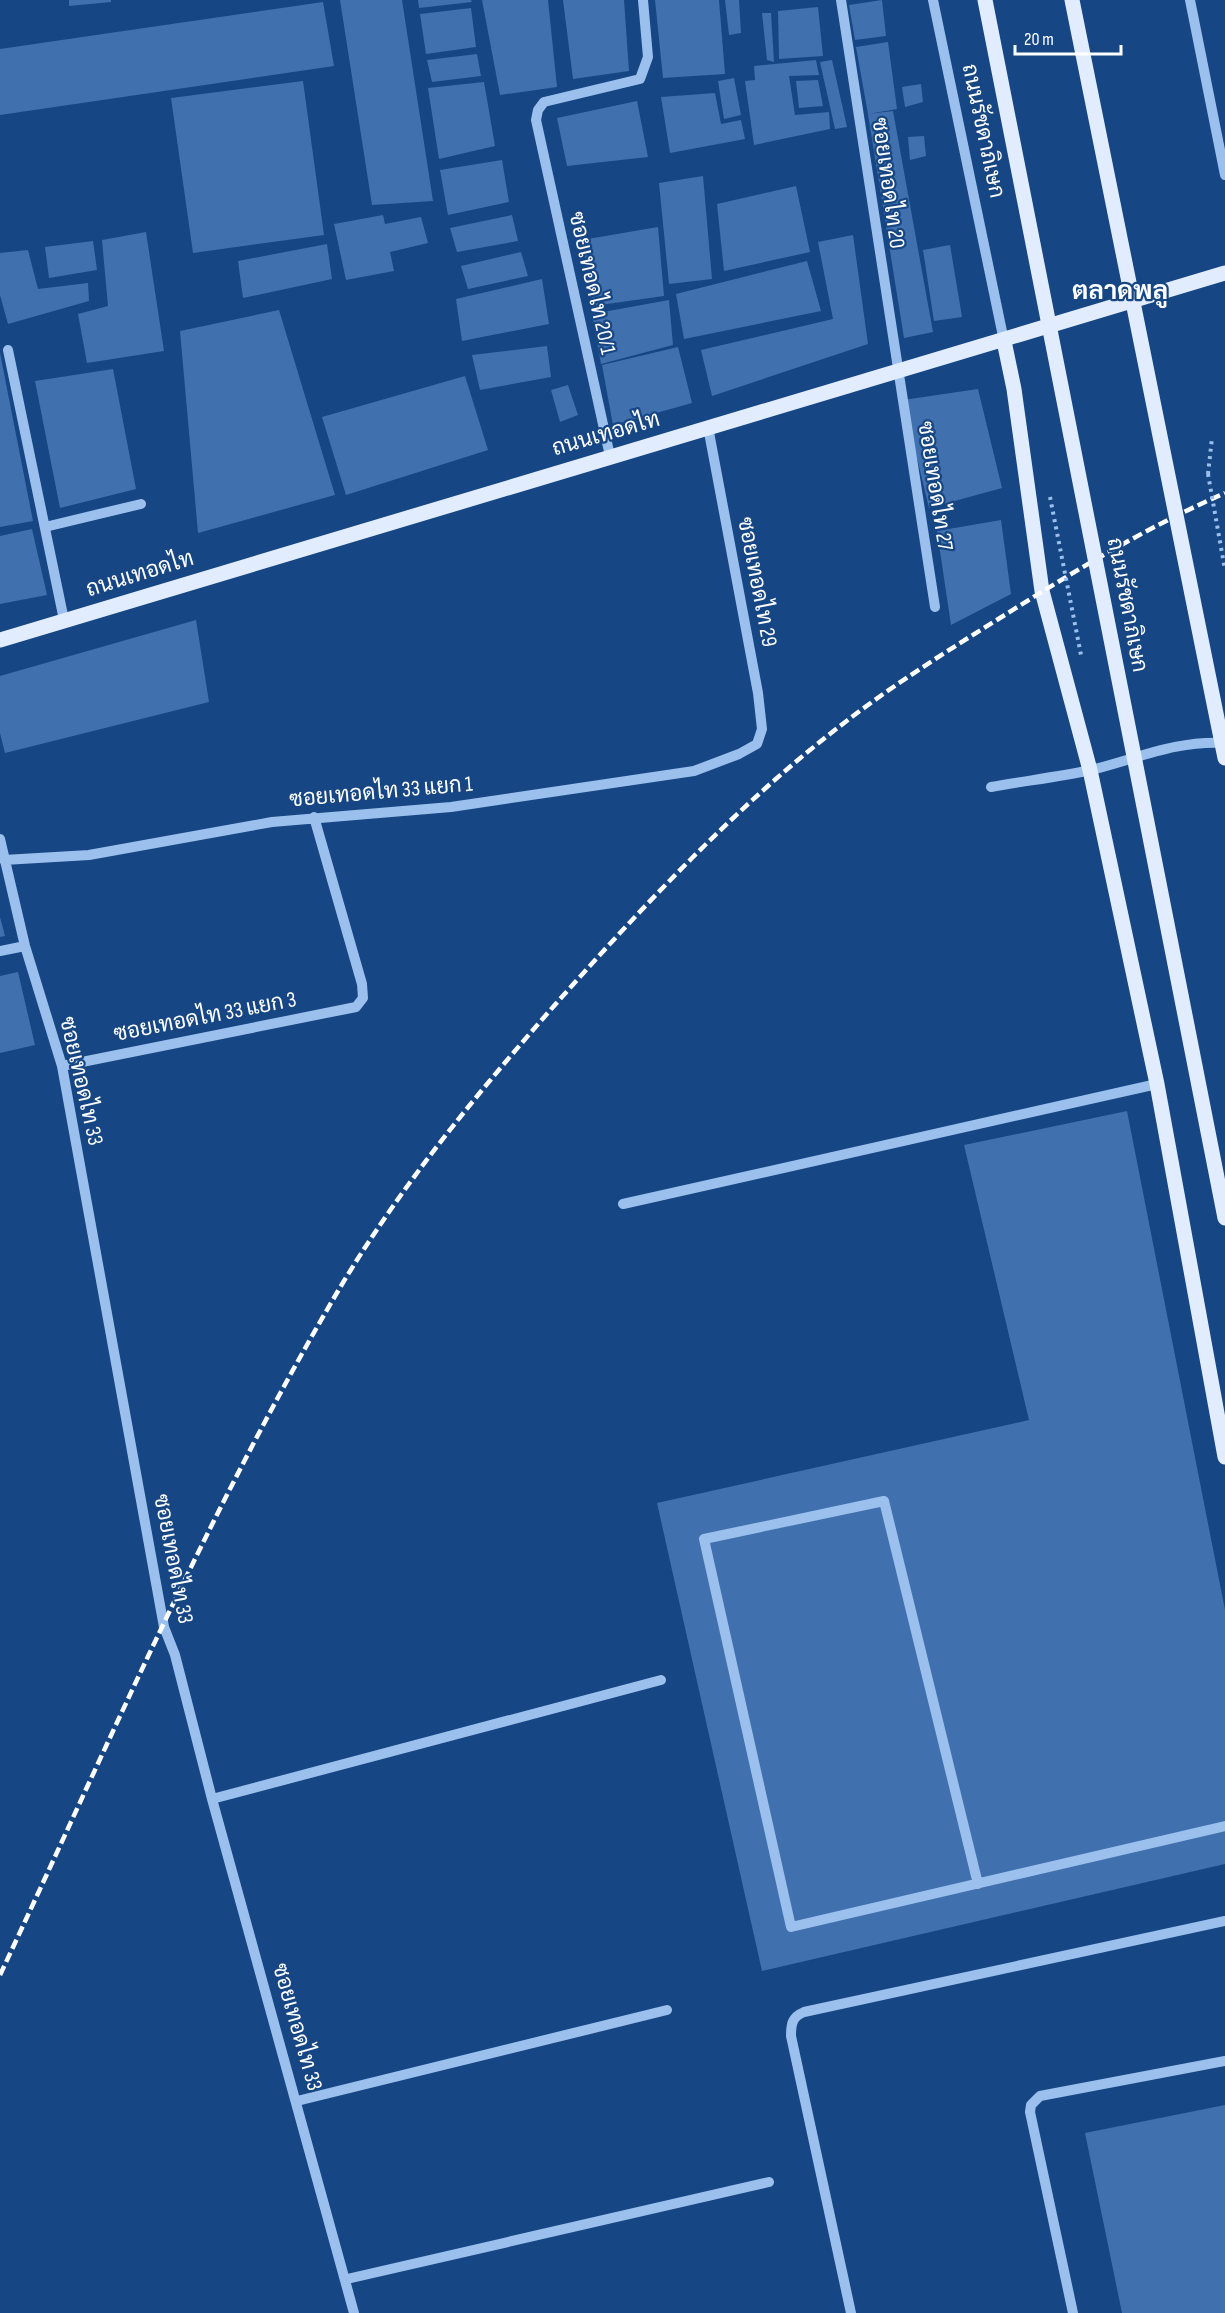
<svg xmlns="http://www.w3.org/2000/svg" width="1225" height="2313" font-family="'Sofia Sans Condensed',Sarabun,sans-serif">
  <rect width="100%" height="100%" fill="#174684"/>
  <path fill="#4070ae" d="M69,0H111V2L69,6Z
    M340,0H402L433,201L372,205Z
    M418,0H471L472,2L419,8Z
    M482,0H548L557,87L500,95Z
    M563,0H624L629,71L573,79Z
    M655,0H719L725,74L663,78Z
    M725,0H739L741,33L729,35Z
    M882,0L886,36L855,40L849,5Z
    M323,2L334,66L0,115V49Z
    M818,7L823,56L779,59L778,11Z
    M471,8L476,47L426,54L420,14Z
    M762,13H771L774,62L767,60Z
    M888,42L897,109L868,114L856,47Z
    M477,54L481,76L432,82L427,60Z
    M816,60L819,75L789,76L795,115L829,112L830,129L754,145L745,81L755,80L754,66Z
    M832,60L847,127L835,129L820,62Z
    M734,78L741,115L724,119L718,81Z
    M818,80L823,106L799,108L796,81Z
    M303,81L324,235L193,253L171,98Z
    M484,82L495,146L439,159L428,88Z
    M921,84L923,102L905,107L902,87Z
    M715,93L721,124L741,120L745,139L670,153L661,97Z
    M637,101L648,157L567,166L557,118Z
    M893,111L933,332L904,338L868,114Z
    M924,136L926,156L910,160L908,137Z
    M502,160L509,202L448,215L440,170Z
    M703,176L712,279L669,284L659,183Z
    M796,186L810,252L724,271L717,204Z
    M383,215L385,224L421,217L428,243L390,252L394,271L346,280L334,224Z
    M512,215L518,241L457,252L450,228Z
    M658,227L664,296L593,306L582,240Z
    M146,232L164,351L87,363L78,314L108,306L102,240Z
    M853,235L868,344L712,396L701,350L833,319L818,242Z
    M93,241L97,270L49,278L45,247Z
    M327,244L332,279L243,298L238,261Z
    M950,245L962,317L934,321L923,250Z
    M28,250L38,289L88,283L89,301L8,324L0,295V253Z
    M521,252L528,276L468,289L461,266Z
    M807,261L821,311L684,339L676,294Z
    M542,279L549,324L462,341L456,299Z
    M669,300L673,345L601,364L592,314Z
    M279,310L335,495L198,533L180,331Z
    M547,346L551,377L480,390L472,355Z
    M678,347L692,403L613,425L602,365Z
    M0,353L33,521L0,527Z
    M113,369L136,489L60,508L35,381Z
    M465,376L488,450L346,495L322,417Z
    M568,385L578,415L560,422L551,390Z
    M978,389L1002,488L929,508L903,400Z
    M1001,520L1011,594L951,625L937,531Z
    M32,529L47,595L0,604V536Z
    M196,620L209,702L5,753L0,733V676Z
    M0,917L5,936L0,937Z
    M18,972L35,1045L0,1053V976Z
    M1127,1111L1225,1610V1864L762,1971L657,1503L1029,1420L964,1145Z
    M1225,2105V2313H1122L1085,2133Z"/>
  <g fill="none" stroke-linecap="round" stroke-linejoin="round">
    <path stroke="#9cc0ed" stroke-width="4" stroke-dasharray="3 4.5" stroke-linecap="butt" d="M1208,474L1212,438"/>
    <path stroke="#9cc0ed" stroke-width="10" d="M841,0L935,607
      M933,0L1004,341
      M1190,0L1225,175
      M8,350L64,620
      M610,456L536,120L538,110L544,102L640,79L648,57L643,0
      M45,527L141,504
      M991,787C1024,781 1058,777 1091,770C1136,759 1177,740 1225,743
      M0,839L25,946L62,1066L164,1627L175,1655L212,1799L354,2313
      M4,860L89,855L272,822L451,807L694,771L739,754L757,744L762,729L758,693L708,427
      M0,951L25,946
      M62,1066L356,1007L363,998L362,984L314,817
      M623,1204L1157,1084
      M212,1799L661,1680
      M978,1884L884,1501L704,1539L791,1927L1225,1826
      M297,2101L667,2010
      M347,2279L769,2182
      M851,2313L791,2036C791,2024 792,2017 804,2012L1225,1921
      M1073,2313L1030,2112L1031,2105L1040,2096L1225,2061"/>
    <path stroke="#e1edff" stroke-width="15" d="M1004,341L1014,389L1042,591L1090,770L1157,1084L1225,1457
      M0,640L1225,273"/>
    <path stroke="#fff" stroke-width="4.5" stroke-dasharray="10 4.5" stroke-linecap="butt" d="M0,1975C108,1745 209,1510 338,1291C399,1188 475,1096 553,1007C640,909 739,803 844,723C893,685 947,651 1000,618C1073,572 1145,528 1225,493"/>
    <path stroke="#9cc0ed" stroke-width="4" stroke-dasharray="3 4.5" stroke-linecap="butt" d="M1208,474L1225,570
      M1050,497L1081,655"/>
    <path stroke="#e1edff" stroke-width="15" d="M985,0L1225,1218
      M1072,0L1225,758"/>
  </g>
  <g text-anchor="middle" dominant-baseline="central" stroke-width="4.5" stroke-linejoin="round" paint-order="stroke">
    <g font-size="22" fill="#fff" stroke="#174684">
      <text transform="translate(983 131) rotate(78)">ถนนรัชดาภิเษก</text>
      <text transform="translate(888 183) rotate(82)">ซอยเทอดไท 20</text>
      <text transform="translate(592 283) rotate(77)">ซอยเทอดไท 20/1</text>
      <text transform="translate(606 434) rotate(-16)">ถนนเทอดไท</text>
      <text transform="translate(935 486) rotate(81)">ซอยเทอดไท 27</text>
      <text transform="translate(140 574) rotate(-17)">ถนนเทอดไท</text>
      <text transform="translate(757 582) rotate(79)">ซอยเทอดไท 29</text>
      <text transform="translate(1127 605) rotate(79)">ถนนรัชดาภิเษก</text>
      <text transform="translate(381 792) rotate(-5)">ซอยเทอดไท 33 แยก 1</text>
      <text transform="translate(205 1017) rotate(-11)">ซอยเทอดไท 33 แยก 3</text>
      <text transform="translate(81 1081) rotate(77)">ซอยเทอดไท 33</text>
      <text transform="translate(173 1559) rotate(79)">ซอยเทอดไท 33</text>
      <text transform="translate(297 2027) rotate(74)">ซอยเทอดไท 33</text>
    </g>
    <g font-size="26" font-weight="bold" fill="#fff" stroke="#174684">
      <text x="1120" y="291">ตลาดพลู</text>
    </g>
  </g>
  <path d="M1015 45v9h106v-9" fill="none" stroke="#ffffff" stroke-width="3"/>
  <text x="1024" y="45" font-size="18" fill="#ffffff" stroke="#174684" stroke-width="4.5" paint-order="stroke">20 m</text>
</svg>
